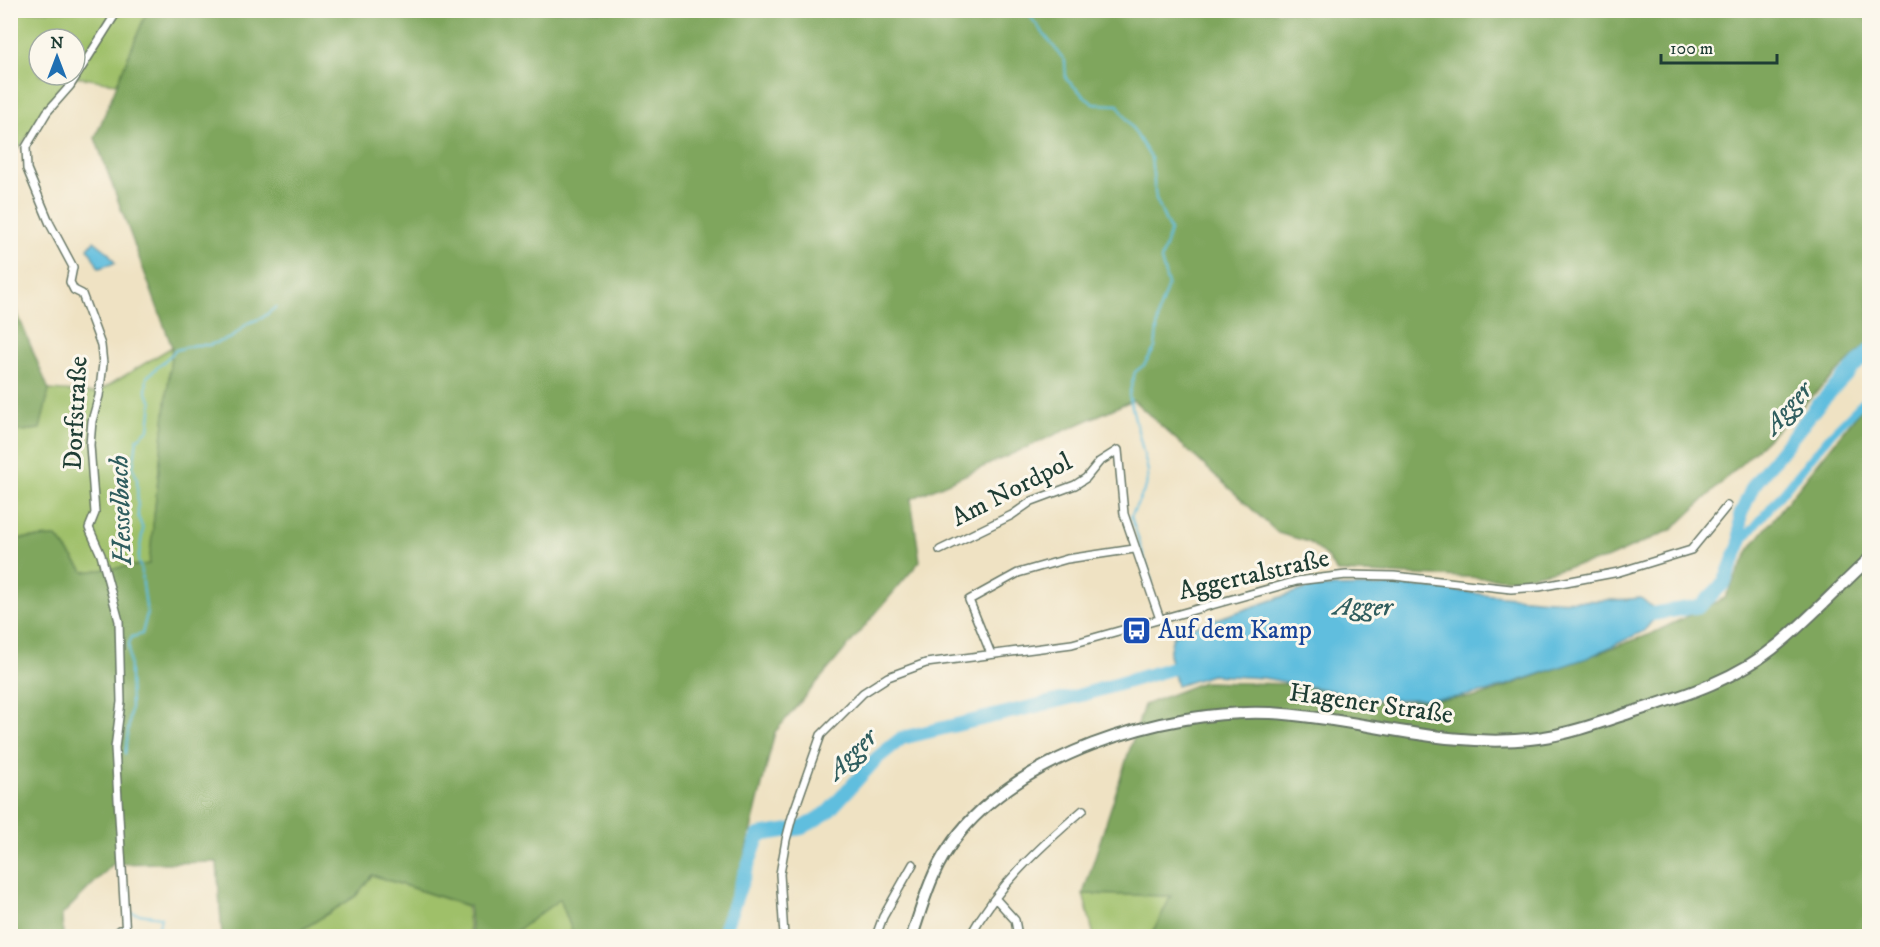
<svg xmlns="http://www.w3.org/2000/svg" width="1880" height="947" font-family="'IM FELL DW Pica',serif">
  <rect width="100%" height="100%" fill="#fbf7ec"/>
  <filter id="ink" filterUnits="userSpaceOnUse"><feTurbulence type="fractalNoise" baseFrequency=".0167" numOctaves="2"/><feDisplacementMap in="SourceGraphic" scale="12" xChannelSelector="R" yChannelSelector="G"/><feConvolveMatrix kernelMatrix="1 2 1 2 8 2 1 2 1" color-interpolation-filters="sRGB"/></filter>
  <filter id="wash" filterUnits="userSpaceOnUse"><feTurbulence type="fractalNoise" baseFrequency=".008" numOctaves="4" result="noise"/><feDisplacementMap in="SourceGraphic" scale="24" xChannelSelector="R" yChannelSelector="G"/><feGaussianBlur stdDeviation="1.35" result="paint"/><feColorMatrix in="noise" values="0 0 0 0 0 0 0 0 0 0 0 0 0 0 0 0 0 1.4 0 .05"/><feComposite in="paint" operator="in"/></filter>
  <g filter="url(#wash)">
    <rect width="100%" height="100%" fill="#efe2c3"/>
    <path fill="#9fc069" stroke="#5f7e4e" stroke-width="1.5" fill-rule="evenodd" d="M11,11H147L117,84L73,76L19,148L11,144ZM39,39H75V75H39Z
      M172,347L149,564L84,572L57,537L11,539V432L40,429L49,390L96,393Z
      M372,875L467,906L470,936H292L356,896Z
      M1083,894L1171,896L1151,936H1094Z
      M560,899L574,936H510Z"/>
    <path fill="#7fa65d" stroke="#4f7248" stroke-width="1.5" d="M147,11H1869V342L1673,529L1606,559L1514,579L1337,572L1326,556L1309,542L1278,533L1133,400L911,499L920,561L775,732L725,936H574L560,899L510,936H472L469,906L372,875L356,896L292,936H222L217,862L113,864L62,915L63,936H11V539L57,537L84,572L149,564L172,347L95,138Z
      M11,298L49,390L40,429L11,432Z
      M1869,399V936H1151L1171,896L1083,894L1144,705L1203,682L1288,684L1383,703L1478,697L1653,633L1725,598L1751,547Z"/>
    <path fill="#60bede" stroke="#407e89" stroke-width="1.5" d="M94,241L108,252L115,263L99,268L88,248Z
      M1413,586C1489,595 1565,606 1641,598L1659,613L1644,631L1587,658L1486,692L1452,698L1383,700L1264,678L1211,675L1177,686L1169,654L1173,636L1184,630L1311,587Z"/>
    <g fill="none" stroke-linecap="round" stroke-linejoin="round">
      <path stroke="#60bede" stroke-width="2" d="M1025,10L1065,61L1066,79L1093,104L1118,105L1151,158L1156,199L1170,231L1161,260L1168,285L1159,311L1155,348L1144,365L1135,372L1129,395L1148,471L1146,487L1131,516L1152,582
        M125,755L131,707L129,643L132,637L142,634L147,614L141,569L138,560L143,529L138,517L137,478L133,468L137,439L149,429L152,402L146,392L147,377L176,350L194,345H209L231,338L248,323L262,318L276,307
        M131,913L161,917L157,936"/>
      <path stroke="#60bede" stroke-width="8" d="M1740,544L1832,433L1870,395"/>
      <path stroke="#60bede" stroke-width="14" d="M1640,616L1700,606L1724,583L1740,544V516L1753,486L1818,405L1870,350
        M722,936L759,835L802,828L828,812L877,758L902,738L1081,695L1190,663"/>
    </g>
  </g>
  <g filter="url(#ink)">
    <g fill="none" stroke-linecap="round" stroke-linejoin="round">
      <defs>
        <path id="street" d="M118,10L70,86L47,112L26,147L27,169L50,224L73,267L70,282L74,290L82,294L101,345L103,364L99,396L92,421L90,445L95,513L89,528L101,555L119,621L121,702L115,748L126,936
          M940,550L1012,515L1032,501L1075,485L1086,478L1099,462L1118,450L1124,514L1160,619
          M991,654L969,600L1018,573L1067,559L1134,549
          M995,898L1015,920L1018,936
          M112,936L119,930L126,931
          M784,936L780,874L786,840L792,817L821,735L863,693L888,677L926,663L1072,644L1297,581L1346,575L1394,576L1511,589L1539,587L1619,572L1691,550L1727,506
          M876,936L883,917L913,864
          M970,936C997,886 1040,847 1083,810"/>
        <path id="secondary" d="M912,936C922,907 930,875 948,849C1008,756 1166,708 1271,713C1360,718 1447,750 1538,738C1569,734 1599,723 1629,713C1683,696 1736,680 1780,643C1811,617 1840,586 1870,558"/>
      </defs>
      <use href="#street" stroke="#687766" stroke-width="10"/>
      <use href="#secondary" stroke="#687766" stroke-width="14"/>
      <use href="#street" stroke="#fff" stroke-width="7"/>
      <use href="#secondary" stroke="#fff" stroke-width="10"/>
    </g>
  </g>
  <defs>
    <symbol id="bus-square" viewBox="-11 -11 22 22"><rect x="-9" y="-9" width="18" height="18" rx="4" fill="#1a4fb4" stroke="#fbf7ec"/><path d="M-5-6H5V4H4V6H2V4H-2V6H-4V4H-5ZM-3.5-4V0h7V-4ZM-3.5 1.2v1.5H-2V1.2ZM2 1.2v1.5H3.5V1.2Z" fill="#fff"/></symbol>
  </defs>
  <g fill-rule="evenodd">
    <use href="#bus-square" x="1120" y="614" width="33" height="33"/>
  </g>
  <g text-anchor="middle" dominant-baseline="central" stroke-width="6" stroke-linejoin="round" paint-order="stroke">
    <g font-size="26" fill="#1f3d34" stroke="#fbf7ec">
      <text transform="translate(76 413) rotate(-87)">Dorfstraße</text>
      <text transform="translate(1012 490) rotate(-27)">Am Nordpol</text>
      <text transform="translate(1254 575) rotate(-13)">Aggertalstraße</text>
      <text transform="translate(1371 704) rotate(8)">Hagener Straße</text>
    </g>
    <g font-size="26" fill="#164399" stroke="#fbf7ec" text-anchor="start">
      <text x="1158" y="630">Auf dem Kamp</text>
    </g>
    <g font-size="27" font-style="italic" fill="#2f5d5e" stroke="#fbf7ec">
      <text transform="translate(1788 408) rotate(-49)">Agger</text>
      <text transform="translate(121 510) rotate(-92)">Hesselbach</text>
      <text transform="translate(1363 607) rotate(1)">Agger</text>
      <text transform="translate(852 754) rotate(-45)">Agger</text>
    </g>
  </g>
  <rect width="1880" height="947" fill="none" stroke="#fbf7ec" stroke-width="36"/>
  <g transform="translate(57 57)"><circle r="28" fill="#fbf7ec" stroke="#a3ada2" stroke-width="1.5"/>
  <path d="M0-4.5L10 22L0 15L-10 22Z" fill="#1f6fb2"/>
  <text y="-9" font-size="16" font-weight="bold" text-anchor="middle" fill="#1f3d34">N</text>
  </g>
  <path d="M1661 54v9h116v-9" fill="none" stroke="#1f3d34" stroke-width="3"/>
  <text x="1670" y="54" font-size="18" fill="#1f3d34" stroke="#fbf7ec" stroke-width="4.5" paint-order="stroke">100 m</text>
</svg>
